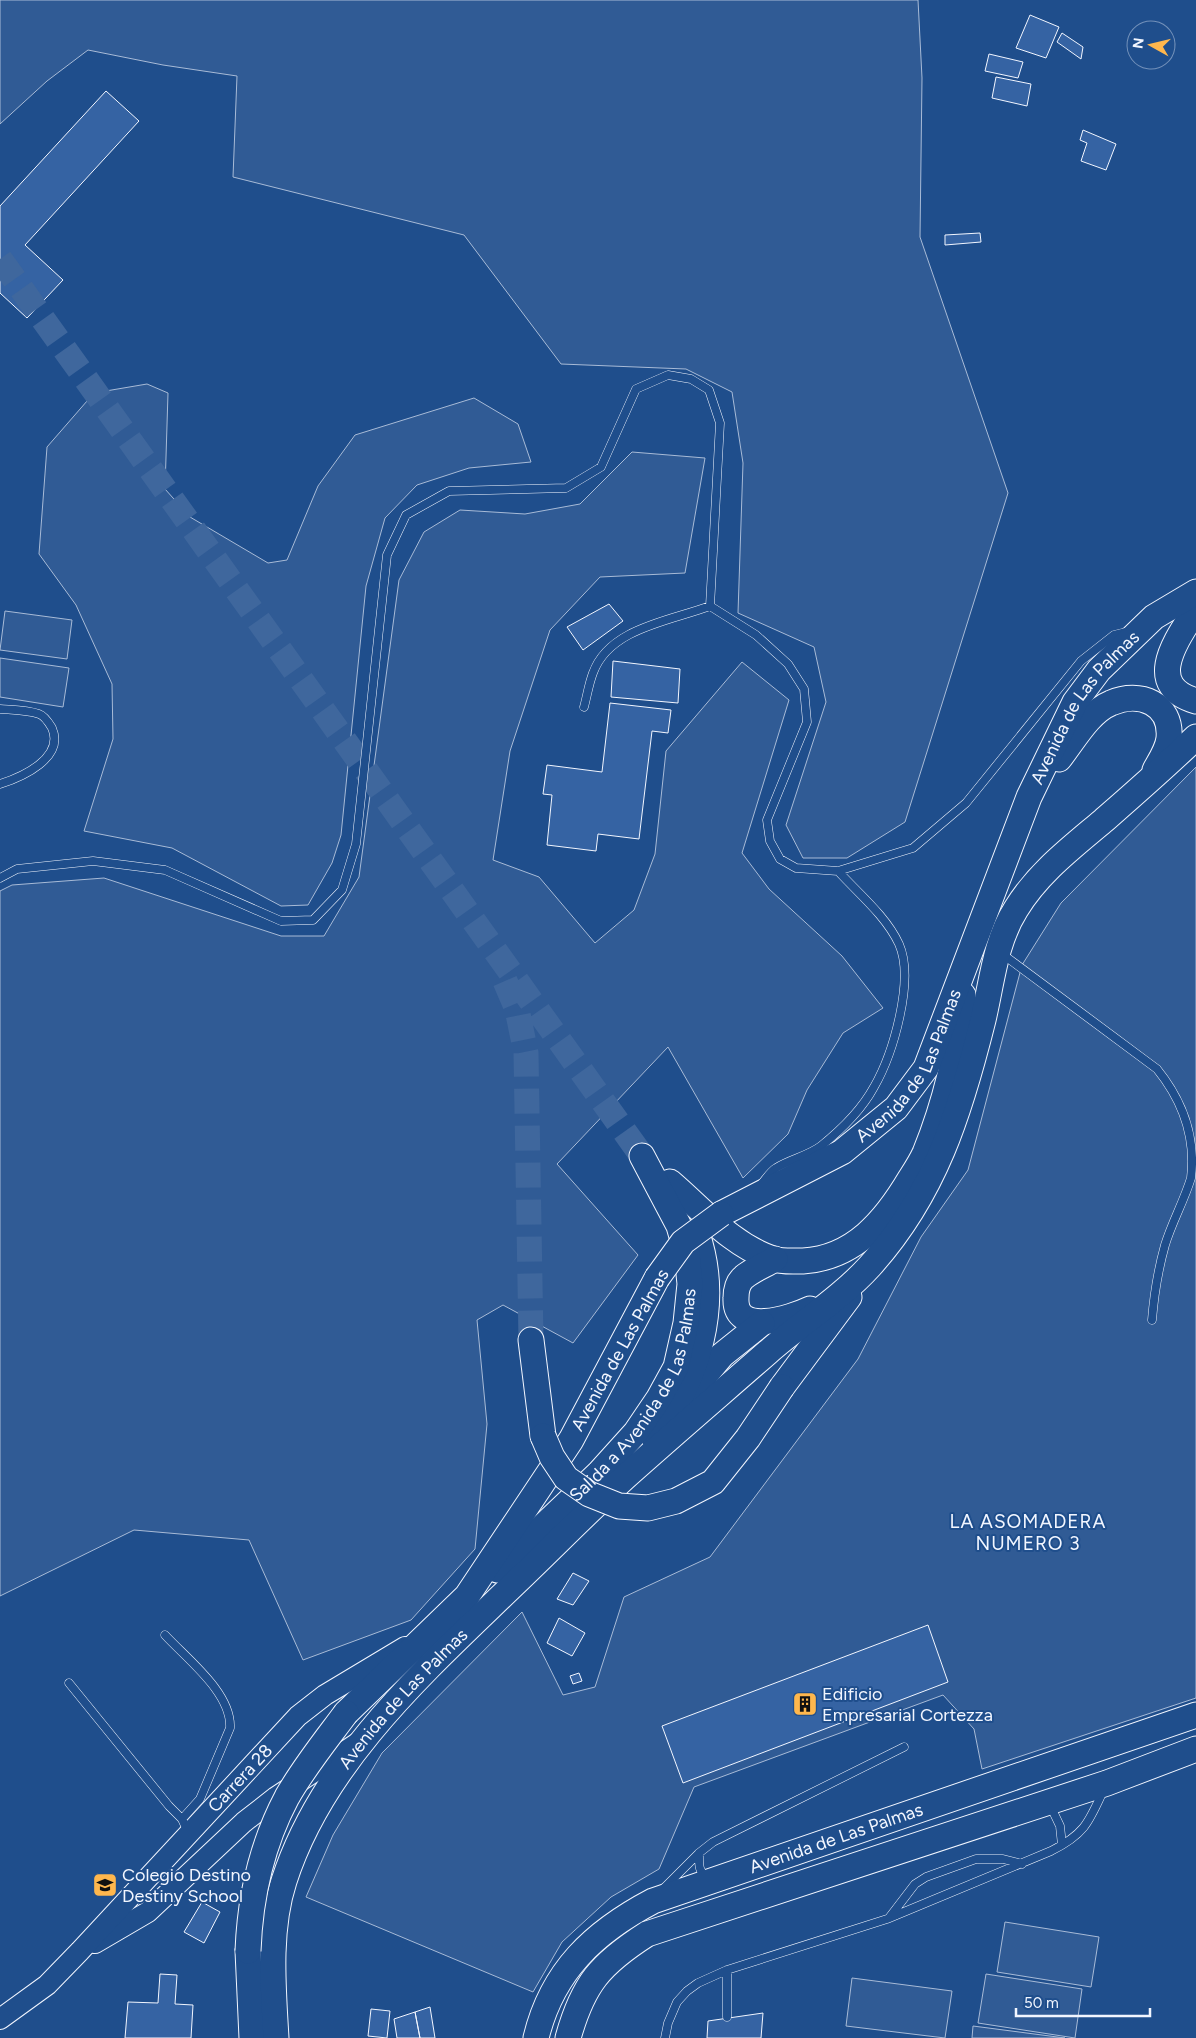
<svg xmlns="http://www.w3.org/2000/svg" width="1196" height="2038" font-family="Figtree,sans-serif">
  <rect width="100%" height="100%" fill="#1f4e8c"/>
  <path fill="#305b95" stroke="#a8bbd7" d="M0,0H918L922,78L920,237L1008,493L905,822L847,858H803L786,825L826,702L814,647L738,613L743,463L732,392L686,369L561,364L464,235L233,177L237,76L163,65L88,50L47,81L0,124Z
    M147,384L168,393L165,489L190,517L268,563L287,560L318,486L355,435L474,398L518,424L531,462L469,468L417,485L385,518L366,586L341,835L332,863L308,905L281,906L172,848L84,831L113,739L112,684L76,605L39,554L47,447L94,393Z
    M632,452L705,458L685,573L600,577L550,630L510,751L493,860L539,877L595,943L634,910L655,854L666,751L742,662L789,700L742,853L769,889L842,956L883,1008L843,1033L807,1090L788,1134L743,1178L668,1047L557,1164L638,1255L573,1343L503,1305L477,1320L487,1424L475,1549L411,1620L303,1660L249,1540L134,1530L0,1596V891L12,885L104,878L281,936H324L359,877L399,580L424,532L460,510L525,514L580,504Z
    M5,611L72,620L67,659L0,650Z
    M0,658L69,668L63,707L0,697Z
    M1196,767V1698L982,1769L974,1729L943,1695L694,1787L659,1869L611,1897L562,1942L533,1992L306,1897L333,1835L382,1753L522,1612L563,1695L595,1687L624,1597L710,1557L858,1359L921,1237L968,1170L1022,965L1061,903Z
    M1005,1922L1099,1937L1091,1987L997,1972Z
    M986,1974L1082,1989L1075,2038L978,2023Z
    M852,1978L952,1991L945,2038L846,2026Z
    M973,2026L1065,2038H972Z"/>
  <path fill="#3563a3" stroke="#f2f6ff" d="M1030,15L1059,27L1046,58L1016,48Z
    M1062,33L1083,47L1081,59L1057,42Z
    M989,54L1023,62L1018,78L985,71Z
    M996,77L1031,84L1027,106L992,98Z
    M106,91L139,121L25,245L63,280L27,318L0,293V206Z
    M1083,130L1116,144L1106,170L1081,161L1087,143L1080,140Z
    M980,233L981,242L945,245V235Z
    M609,604L623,621L583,650L567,627Z
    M613,661L680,669L678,703L611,697Z
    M610,703L671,710L668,733L652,731L639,839L598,834L596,851L547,845L552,795L543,794L547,765L602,772Z
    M573,1573L589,1581L573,1605L557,1599Z
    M559,1618L585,1633L572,1656L547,1643Z
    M928,1625L948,1682L683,1783L662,1726Z
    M579,1673L582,1681L573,1684L570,1676Z
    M202,1902L220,1912L204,1943L184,1932Z
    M160,1974L177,1975L175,2004L193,2005L191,2038H125L128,2002L158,2003Z
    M430,2007L435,2038H420L415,2012Z
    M371,2009L390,2011L387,2038L368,2036Z
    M415,2012L420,2038H397L394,2019Z
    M763,2013L761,2038H707L708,2021Z"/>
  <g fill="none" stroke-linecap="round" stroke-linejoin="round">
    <path stroke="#3f679d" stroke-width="25" stroke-dasharray="25 12" stroke-linecap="butt" d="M0,259L642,1156
      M505,981L517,1009L526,1053L531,1340"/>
    <defs>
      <path id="service" d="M584,707C587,696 589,683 593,673C609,628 670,621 710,606
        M0,709C12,710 27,710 39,714C45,716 49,723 52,728C65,758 22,777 0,784
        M0,878L17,869L93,861L165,870L281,921L313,920L342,890L356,844L387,555L406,515L449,491L566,488L601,467L636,389L668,375L691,379L709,390L720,423L710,606L756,635L788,664L804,689L807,722L767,820L770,841L780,859L796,868L838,871L913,848L966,803L1081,661L1114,635L1126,632
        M1001,953L1157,1069C1182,1100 1196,1137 1191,1178C1184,1201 1172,1222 1165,1245C1158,1270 1154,1295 1152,1320
        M763,1182C767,1177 771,1171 776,1168C790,1159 808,1156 821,1146C841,1130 862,1109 874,1087C893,1054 915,980 899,944C886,916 859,894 838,871
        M165,1635C187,1659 232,1693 230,1728L200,1799L182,1819L188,1832
        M69,1683L169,1806L182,1819
        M1050,1805L1060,1826L1062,1845
        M699,1853C699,1864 698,1871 707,1878
        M664,1888L699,1853L713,1842L904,1747
        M889,1918L915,1884L926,1877L976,1859H1003L1022,1864
        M727,1970V2017
        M665,2038L668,2023L677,2002L687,1991L698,1983L727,1970L887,1919L1051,1851C1085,1834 1089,1822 1104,1789"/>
      <g id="tertiary">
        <path d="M95,1943L148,1912L244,1822L276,1797L359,1742"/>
        <path id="s1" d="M0,2019L47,1985L80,1951L298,1716L325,1695L405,1647"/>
      </g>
      <g id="primary">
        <path d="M1196,609C1178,638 1142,685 1196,701"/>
        <path d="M1059,759C1074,740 1089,712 1111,703C1140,690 1172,704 1169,738C1168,749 1160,761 1155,770"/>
        <path d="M670,1182C703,1210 731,1245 773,1259C782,1262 793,1261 803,1261C854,1258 885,1221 910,1179C915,1171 921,1162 925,1153C945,1104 959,1047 963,995"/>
        <path id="s2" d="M721,1214L842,1152L896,1108L926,1068L1029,797L1075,702L1099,670L1154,617L1196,592"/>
        <path d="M775,1259C765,1265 752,1270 744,1277C738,1282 736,1291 736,1298C734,1337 791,1318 810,1309"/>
        <path d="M531,1340L543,1436"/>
        <path d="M782,1387L849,1297"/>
        <path d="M691,1392L722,1355L762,1323"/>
        <path d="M654,1438C698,1381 721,1304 697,1234"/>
        <path id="s3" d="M497,1570L599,1473L636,1432L659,1398L676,1367L686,1323L690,1284L687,1254L679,1226L642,1156"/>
        <path d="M346,1713L467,1596L571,1440L657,1278"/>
        <path d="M248,1951L252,2038"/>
        <path id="s4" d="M276,2038C273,1987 268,1930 284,1881C322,1762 423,1672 510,1588C548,1552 585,1514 624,1478C671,1436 720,1394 768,1352C801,1323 840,1299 870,1266C935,1194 960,1112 983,1020C992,982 995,942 1016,909C1038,873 1071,848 1103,821C1135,793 1166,766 1196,737"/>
        <path id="s5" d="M536,2038C552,1971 594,1932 653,1901L1196,1715"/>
        <path d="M568,2038C583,1984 600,1964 647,1934L1107,1783L1196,1749"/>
      </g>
    </defs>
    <use href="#service" stroke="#f2f6ff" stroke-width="9"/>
    <use href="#tertiary" stroke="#f2f6ff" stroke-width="22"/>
    <use href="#primary" stroke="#f2f6ff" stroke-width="27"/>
    <use href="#service" stroke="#1f4e8c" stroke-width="8"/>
    <use href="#tertiary" stroke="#1f4e8c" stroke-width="20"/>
    <use href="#primary" stroke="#1f4e8c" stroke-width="25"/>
    <defs>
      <path id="primary-bridge" d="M657,1278L683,1242L721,1214
        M543,1436L552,1457L566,1478L589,1494L619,1506L648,1508L676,1501L713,1482L748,1438L782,1387
        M248,1951C250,1898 262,1844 287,1797C304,1767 326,1740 346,1713"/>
    </defs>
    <use href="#primary-bridge" stroke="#f2f6ff" stroke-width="27" stroke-linecap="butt"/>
    <use href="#primary-bridge" stroke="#1f4e8c" stroke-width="25"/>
  </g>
  <defs>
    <symbol id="building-square" viewBox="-11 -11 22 22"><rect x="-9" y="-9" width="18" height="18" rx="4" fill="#ffb74d" stroke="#1f4e8c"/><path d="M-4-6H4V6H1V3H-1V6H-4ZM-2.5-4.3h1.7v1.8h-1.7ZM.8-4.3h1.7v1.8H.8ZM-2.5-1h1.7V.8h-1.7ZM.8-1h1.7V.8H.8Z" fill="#111"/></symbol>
    <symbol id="school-square" viewBox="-11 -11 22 22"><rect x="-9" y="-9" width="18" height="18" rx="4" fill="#ffb74d" stroke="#1f4e8c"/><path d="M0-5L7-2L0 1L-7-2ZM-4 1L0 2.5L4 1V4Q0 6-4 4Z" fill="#111"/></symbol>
  </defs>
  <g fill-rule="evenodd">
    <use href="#building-square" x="791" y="1690" width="28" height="28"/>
    <use href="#school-square" x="91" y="1871" width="28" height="28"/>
  </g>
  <g text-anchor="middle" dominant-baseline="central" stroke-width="4" stroke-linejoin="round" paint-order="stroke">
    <g font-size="18" fill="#f2f6ff" stroke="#1f4e8c">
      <text stroke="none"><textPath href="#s2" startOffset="652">Avenida de Las Palmas</textPath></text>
      <text stroke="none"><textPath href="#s2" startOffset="248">Avenida de Las Palmas</textPath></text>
      <text transform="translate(620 1350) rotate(-61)">Avenida de Las Palmas</text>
      <text stroke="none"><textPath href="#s3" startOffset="228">Salida a Avenida de Las Palmas</textPath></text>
      <text stroke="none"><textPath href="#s4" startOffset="378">Avenida de Las Palmas</textPath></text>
      <text stroke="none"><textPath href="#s1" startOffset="341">Carrera 28</textPath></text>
      <text stroke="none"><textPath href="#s5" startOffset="380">Avenida de Las Palmas</textPath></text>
    </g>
    <g font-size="18" fill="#f2f6ff" stroke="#1f4e8c" text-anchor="start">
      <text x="822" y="1694">Edificio<tspan x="822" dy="21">Empresarial Cortezza</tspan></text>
      <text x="122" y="1875">Colegio Destino<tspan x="122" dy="21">Destiny School</tspan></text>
    </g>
    <g font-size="19" letter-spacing="1" fill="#f2f6ff" stroke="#1f4e8c">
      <text x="1028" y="1521">LA ASOMADERA<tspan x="1028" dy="22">NUMERO 3</tspan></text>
    </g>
  </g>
  <g transform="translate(1151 45) rotate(278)"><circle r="24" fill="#1f4e8c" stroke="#7391ba"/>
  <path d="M0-4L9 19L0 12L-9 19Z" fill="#ffb74d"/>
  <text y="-8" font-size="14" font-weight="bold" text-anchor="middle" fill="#f2f6ff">N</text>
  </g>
  <path d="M1016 2008v8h134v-8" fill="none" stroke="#f2f6ff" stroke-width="2.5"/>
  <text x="1024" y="2008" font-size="15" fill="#f2f6ff" stroke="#1f4e8c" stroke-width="4" paint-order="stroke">50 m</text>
</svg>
